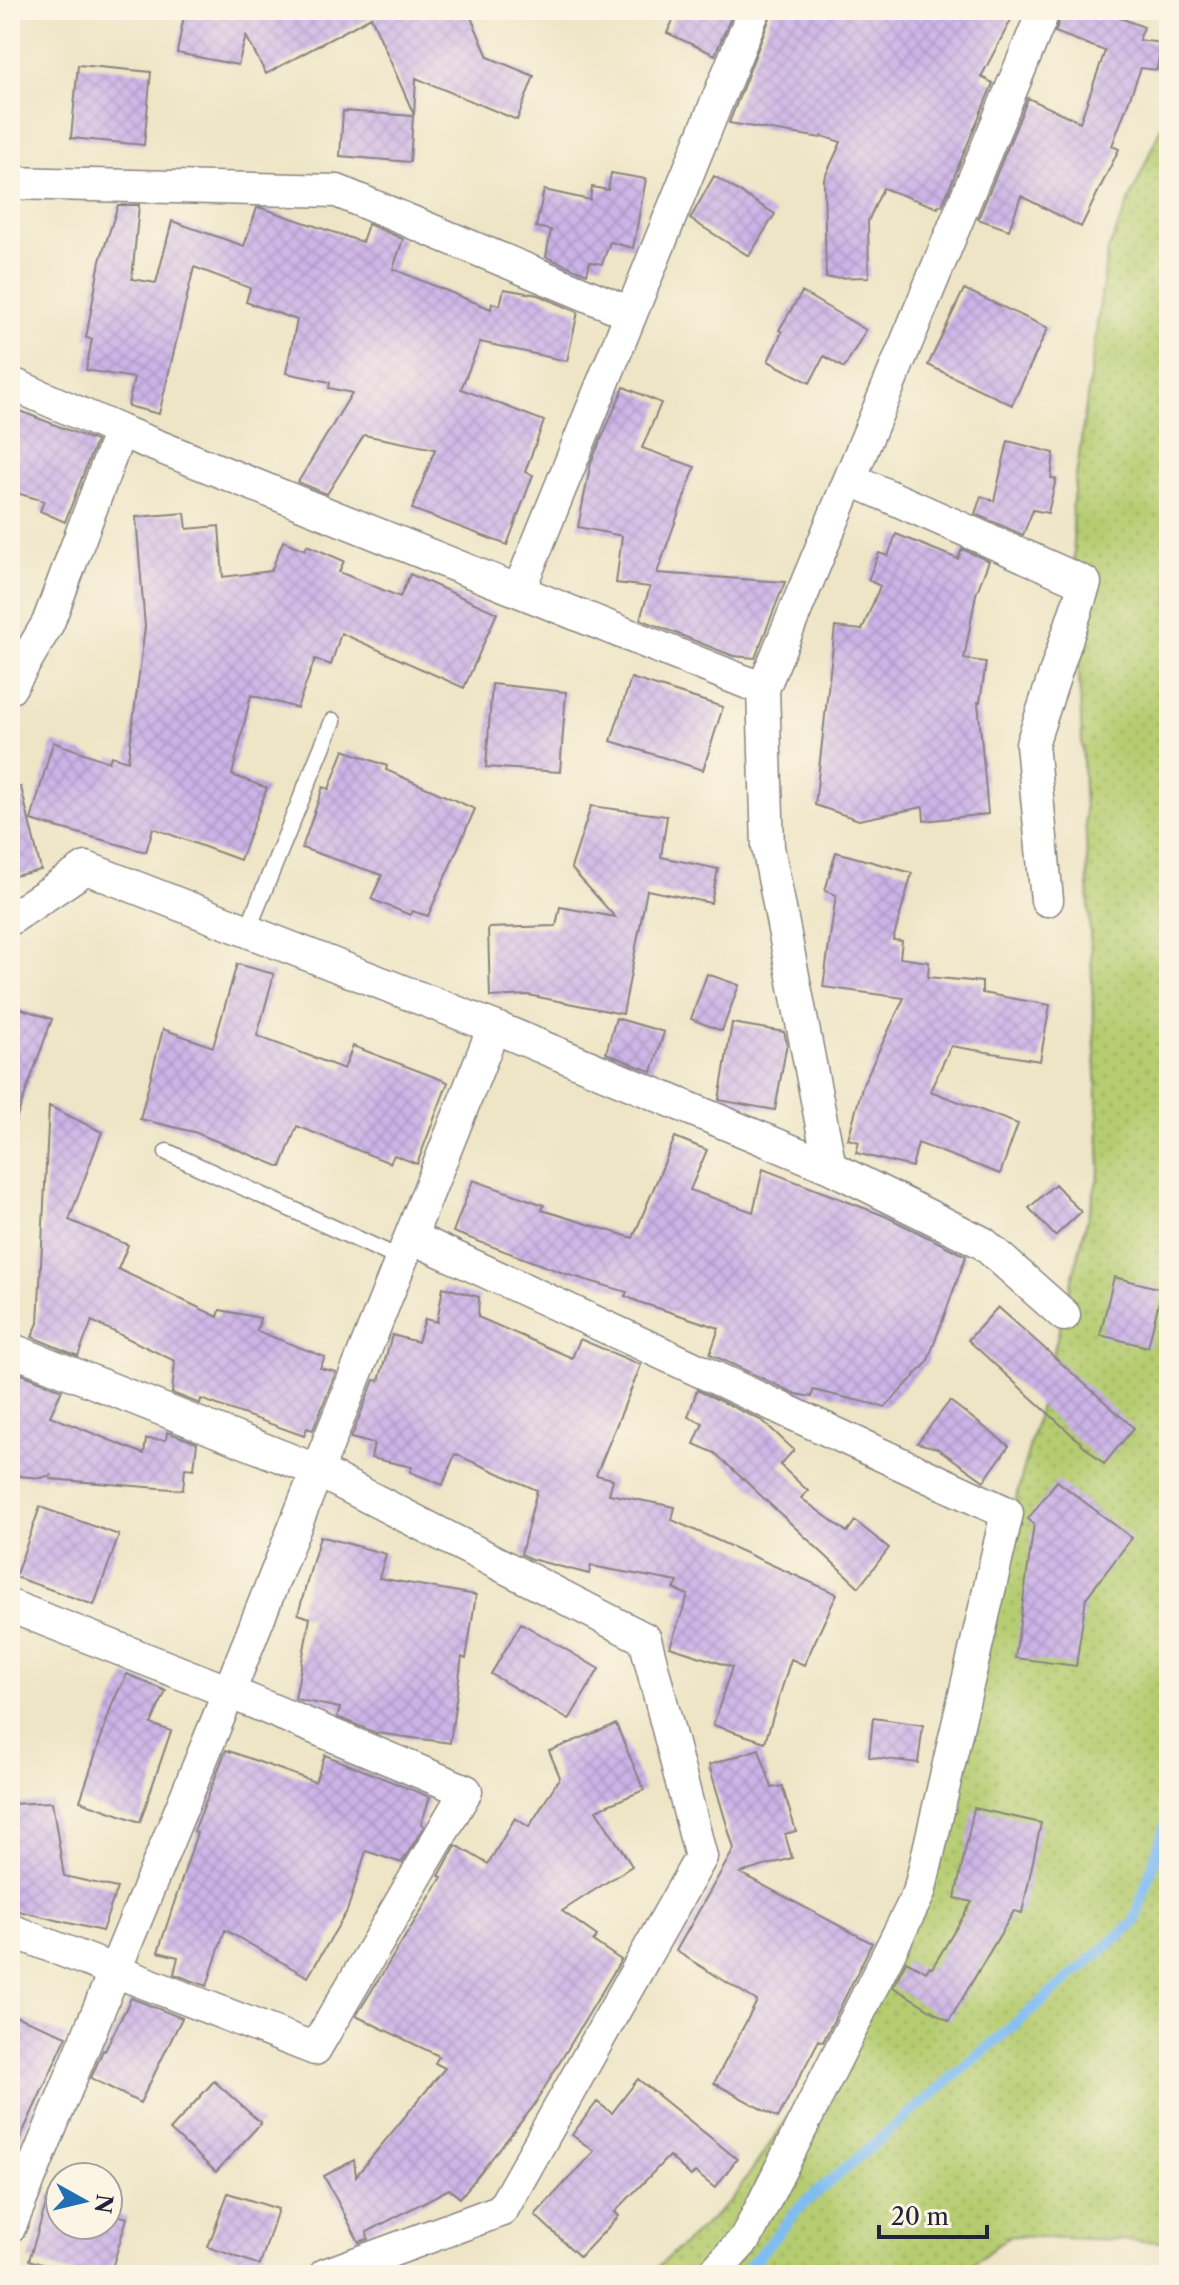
<svg xmlns="http://www.w3.org/2000/svg" width="1179" height="2285" font-family="'Libre Caslon Text',serif">
  <defs>
    <pattern id="grass-dots" width="8" height="8" patternUnits="userSpaceOnUse" patternTransform="scale(2)"><rect width="8" height="8" fill="#b5cc70"/><path d="M2 2h.1M6 6h.1" fill="none" stroke="#9baf62" stroke-width="1.8" stroke-linecap="round"/></pattern>
    <pattern id="building-cross-hatch" width="8" height="8" patternUnits="userSpaceOnUse" patternTransform="scale(2)"><rect width="8" height="8" fill="#ccb3e7"/><path d="M0 0l8 8M0 8l8-8" fill="none" stroke="#af9ac7"/></pattern>
  </defs>
  <rect width="100%" height="100%" fill="#fcf5e5"/>
  <filter id="ink" filterUnits="userSpaceOnUse"><feTurbulence type="fractalNoise" baseFrequency=".0125" numOctaves="2"/><feDisplacementMap in="SourceGraphic" scale="16" xChannelSelector="R" yChannelSelector="G"/><feConvolveMatrix kernelMatrix="1 2 1 2 8 2 1 2 1" color-interpolation-filters="sRGB"/></filter>
  <filter id="wash" filterUnits="userSpaceOnUse"><feTurbulence type="fractalNoise" baseFrequency=".006" numOctaves="4" result="noise"/><feDisplacementMap in="SourceGraphic" scale="32" xChannelSelector="R" yChannelSelector="G"/><feGaussianBlur stdDeviation="1.8" result="paint"/><feColorMatrix in="noise" values="0 0 0 0 0 0 0 0 0 0 0 0 0 0 0 0 0 1.4 0 .05"/><feComposite in="paint" operator="in"/></filter>
  <g filter="url(#wash)">
    <rect width="100%" height="100%" fill="#eee5c6"/>
    <path fill="url(#grass-dots)" stroke="#6c7756" stroke-width="2" d="M1169,108V2242L1009,2236L959,2275H649L730,2202L900,1955L1100,1169L1072,506L1107,253Z"/>
    <g fill="none" stroke-linecap="round" stroke-linejoin="round">
      <path stroke="#7fbcf2" stroke-width="11" d="M742,2275L801,2206L1134,1923L1169,1815"/>
    </g>
    <g id="blocks">
      <path fill="url(#building-cross-hatch)" d="M185,10H468L488,57L534,76L517,120L416,78L414,115L371,17L266,74L246,36L238,65L177,53Z
        M678,10H734L715,55L667,33Z
        M773,10H993L1011,20L981,77L993,83L942,206L939,205L938,208L883,188L868,221L869,277L826,278L824,179L841,142L822,136L821,138L729,123Z
        M1063,10H1100L1144,27L1139,40L1161,43L1157,70L1141,68L1112,146L1119,149L1081,227L1021,196L1009,230L978,219L1028,98L1080,122L1105,51L1055,32Z
        M78,65L151,72L144,145L71,138Z
        M343,111L413,116L410,162L340,156Z
        M611,173L646,179L633,248L610,242L602,264L590,262L587,274L546,257L551,230L536,227L544,190L590,200L592,187L608,190Z
        M714,176L775,214L749,256L690,219Z
        M118,205H139L132,279L156,283L172,221L244,246L257,208H262L362,242L368,224L403,239L393,269L491,309L492,303L500,305L504,289L538,295L578,312L567,361L480,342L461,389L544,421L525,472L533,475L507,545L412,509L435,449L364,435L327,494L298,482L352,393L329,388L330,382L286,373L297,320L246,302L250,288L194,267L159,414L128,406L134,378L86,370L92,339L86,338L100,261Z
        M964,289L1048,328L1012,405L928,365Z
        M802,292L866,330L844,368L824,356L810,383L768,361L782,332L779,330Z
        M624,387L661,403L642,448L695,467L657,573L785,582L755,658L733,656L640,619L650,587L616,583L622,536L578,527L591,462Z
        M10,407L96,441L65,522L40,511L44,501L10,491Z
        M1008,441L1054,453L1051,478L1056,479L1048,513L1033,510L1023,535L975,514L981,496L994,501Z
        M185,513L187,529L219,526L223,577L271,571L283,541L305,550L307,545L344,561L339,572L400,597L410,574L497,613L464,688L341,633L331,665L315,659L297,708L251,695L232,775L267,788L240,860L153,828L146,852L31,820L53,742L109,762L111,756L128,761L145,627L136,517Z
        M896,534L958,559L962,549L989,561L976,594L964,659L986,662L980,702H978L988,814L924,821L923,807L859,820L815,805L835,627L862,630L880,586L868,580L879,553L888,556Z
        M631,678L723,707L703,770L611,741Z
        M492,684L566,692L560,772L486,767Z
        M344,750L387,766L386,770L475,809L428,916L412,911L410,915L371,899L382,875L302,848L323,787L329,789Z
        M21,787L41,870L10,877V788Z
        M591,806L667,816L661,857L718,869L711,903L647,890L623,1014L528,995L490,997L488,928L556,926L560,907L615,917L571,868Z
        M836,852L912,873L893,940L902,941L900,958L929,962L928,977L982,982V993L1050,1005L1040,1061L951,1046L930,1091L1018,1124L1000,1174L918,1143L912,1167L856,1153L859,1142L848,1139L863,1084L904,998L823,987L836,895L825,891Z
        M237,964L274,974L257,1036L344,1069L353,1046L448,1082L417,1164L394,1155L390,1163L297,1126L281,1167L194,1132L140,1119L163,1029L213,1047Z
        M707,974L739,985L722,1031L691,1019Z
        M10,1005L52,1019L14,1125L10,1124Z
        M616,1018L664,1032L652,1072L606,1053Z
        M732,1023L784,1032L787,1043L775,1110L719,1100Z
        M49,1106L102,1132L69,1220L128,1245L118,1269L218,1317L220,1310L260,1318L257,1331L325,1357L320,1368L336,1372L313,1430L307,1428L304,1436L201,1399L200,1404L172,1393L175,1361L92,1321L78,1356L32,1337L38,1323Z
        M675,1137L707,1150L690,1190L753,1212L763,1169L885,1216L966,1256L927,1363L885,1407L813,1390L812,1397L796,1394L710,1354L719,1328L639,1302L625,1296L627,1292L566,1274L453,1232L473,1180L544,1205L542,1210L633,1238Z
        M1055,1184L1081,1212L1055,1236L1029,1208Z
        M1114,1277L1162,1289L1148,1347L1100,1335Z
        M443,1287L479,1297L478,1317L572,1358L580,1339L641,1365L596,1475L613,1479L609,1494L675,1507L672,1520L837,1594L804,1665L791,1659L765,1742L713,1725L732,1667L670,1647L688,1595L674,1589L678,1582L591,1566L589,1574L531,1559L521,1554L537,1490L455,1454L443,1485L410,1472L412,1467L371,1458L374,1444L351,1438L374,1380L379,1381L392,1335L418,1342L425,1319L437,1322Z
        M998,1307L1134,1428L1104,1464L968,1340Z
        M17,1372L62,1390L50,1416L144,1454L146,1439L166,1440L167,1432L197,1443L194,1469L185,1468L183,1490L50,1479L51,1475L41,1478L10,1475V1389Z
        M697,1390L763,1421L794,1450L780,1465L808,1491L801,1498L847,1532L855,1521L889,1548L859,1587L715,1453L694,1444L703,1423L688,1417Z
        M950,1401L1009,1446L984,1481L937,1448L917,1443Z
        M1057,1481L1132,1538L1086,1598L1076,1666L1015,1658L1034,1524L1028,1519Z
        M40,1507L119,1535L94,1605L15,1577Z
        M320,1536L386,1554L379,1578L476,1595L466,1659L462,1657L450,1743L376,1733L337,1717L340,1708L295,1699L310,1618L298,1614Z
        M521,1623L599,1669L569,1720L491,1674Z
        M127,1674L166,1691L151,1724L171,1731L140,1822L80,1801L113,1702Z
        M873,1718L923,1725L918,1763L869,1757Z
        M616,1724L644,1790L596,1810L632,1866L562,1911L597,1936L593,1941L621,1960L533,2107L460,2198L449,2189L367,2232L368,2239L359,2242L324,2176L354,2160L356,2176L445,2068L435,2063L439,2056L356,2016L442,1877L439,1876L456,1845L488,1864L515,1818L529,1827L560,1777L549,1751Z
        M759,1749L772,1788L782,1786L796,1831L785,1834L792,1858L740,1873L872,1943L823,2042L819,2040L778,2118L714,2083L757,2001L676,1951L734,1849L709,1765Z
        M226,1750L315,1782L325,1755L430,1797L421,1824L424,1826L402,1863L366,1851L347,1911L308,1977L225,1930L207,1986L174,1974L178,1957L158,1952L197,1833L194,1831Z
        M52,1802L64,1876L117,1888L102,1931L10,1909V1804Z
        M974,1808L1041,1823L1022,1913L1014,1911L949,2021L893,1987L906,1961L926,1972L929,1967L932,1968L972,1902L955,1898Z
        M131,1998L182,2018L140,2103L91,2078L103,2050L105,2051Z
        M10,2014L67,2036L10,2160Z
        M638,2079L737,2159L715,2188L695,2172L691,2176L669,2156L615,2212L619,2216L580,2257L535,2215L594,2151L572,2135L597,2102L612,2113Z
        M214,2081L261,2123L216,2172L170,2130Z
        M228,2193L278,2209L260,2265L208,2247Z
        M49,2194L60,2198V2225H81L79,2231L84,2225H108V2212L127,2218L110,2275H77L29,2260Z"/>
    </g>
  </g>
  <g filter="url(#ink)">
    <use href="#blocks" fill-opacity="0" stroke="#888480" stroke-width="2"/>
    <g fill="none" stroke-linecap="round" stroke-linejoin="round">
      <defs>
        <path id="service" d="M247,931L333,721
          M167,1152L403,1260"/>
        <path id="minor" d="M10,183L337,191L630,313
          M10,383L120,431L763,689
          M850,479L1085,583L1032,744L1047,900
          M519,590L754,10
          M10,688L48,623L120,431
          M10,919L86,868L494,1027L830,1167L983,1243L1064,1315
          M830,1167L768,847L763,689L1044,10
          M411,1237L1007,1513L919,1893L746,2238L712,2275
          M10,1349L318,1471L645,1639L701,1857L502,2210L325,2275
          M10,1606L229,1692L466,1791L315,2049L10,1930
          M10,2226L229,1692L494,1027"/>
      </defs>
      <use href="#service" stroke="#888480" stroke-width="19"/>
      <use href="#minor" stroke="#888480" stroke-width="35"/>
      <use href="#service" stroke="#fff" stroke-width="16"/>
      <use href="#minor" stroke="#fff" stroke-width="32"/>
    </g>
  </g>
  <rect width="1179" height="2285" fill="none" stroke="#fcf5e5" stroke-width="40"/>
  <g transform="translate(84 2201) rotate(98)"><circle r="38" fill="#fcf5e5" stroke="#a5a1a1" stroke-width="2"/>
  <path d="M0-6L14 30L0 20L-14 30Z" fill="#1f6fb2"/>
  <text y="-12" font-size="22" font-weight="bold" text-anchor="middle" fill="#22223b">N</text>
  </g>
  <path d="M879 2225v12h108v-12" fill="none" stroke="#22223b" stroke-width="4"/>
  <text x="891" y="2225" font-size="24" fill="#22223b" stroke="#fcf5e5" stroke-width="6" paint-order="stroke">20 m</text>
</svg>
